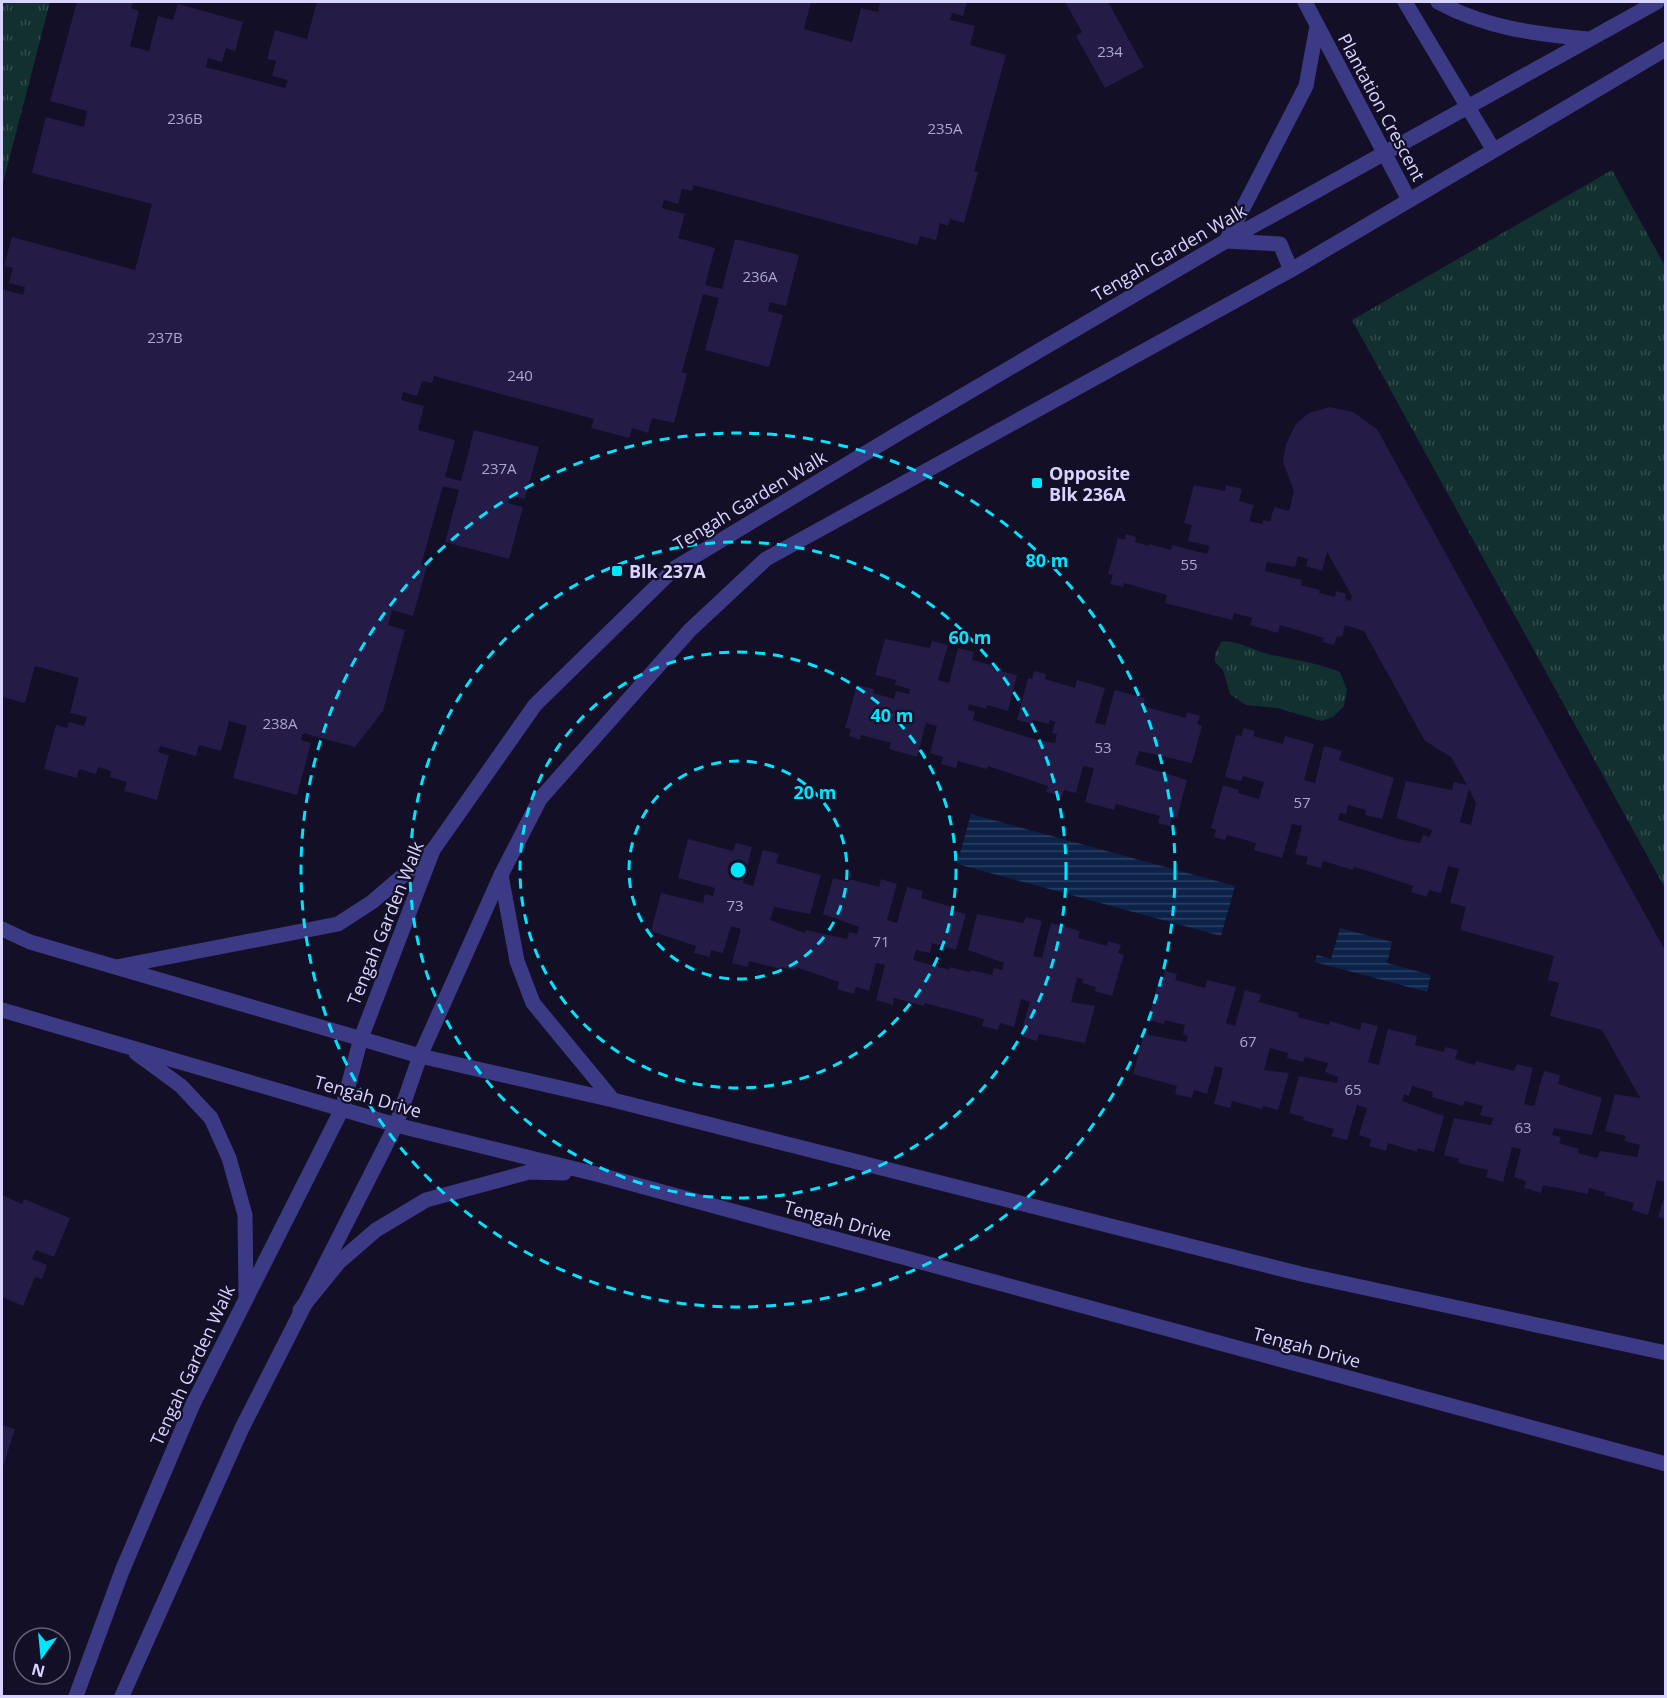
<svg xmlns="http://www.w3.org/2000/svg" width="1667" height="1698" font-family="'Open Sans',sans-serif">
  <defs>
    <pattern id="park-tufts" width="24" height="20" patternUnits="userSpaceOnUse" patternTransform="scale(1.5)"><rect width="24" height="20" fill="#12302f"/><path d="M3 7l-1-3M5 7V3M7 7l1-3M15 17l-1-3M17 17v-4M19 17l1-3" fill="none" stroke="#344d4e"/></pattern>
    <pattern id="water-rules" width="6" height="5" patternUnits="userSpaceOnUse" patternTransform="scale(1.5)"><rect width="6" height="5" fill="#0c2248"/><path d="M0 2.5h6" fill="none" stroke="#2f4163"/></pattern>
  </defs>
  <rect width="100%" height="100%" fill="#130f26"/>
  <path fill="url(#park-tufts)" d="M2,2H50L2,187Z
    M1612,170L1665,266V888L1352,320Z
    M1222,641C1241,641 1254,651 1272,655C1296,660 1318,663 1340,672L1347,690L1344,706L1333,717L1321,721L1278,708L1246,705L1230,694L1223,670L1215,662V653Z"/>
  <path fill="url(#water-rules)" d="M971,814L1235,886L1221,936L957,864Z
    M1340,928L1392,942L1387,963L1431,975L1427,992L1315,962L1317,955L1331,959Z"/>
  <path fill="#241b47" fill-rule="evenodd" d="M77,2H133L131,8L139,11L130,46L149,51L158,16L173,20L178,4L243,22L235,51L226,48L222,62L208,58L206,67L285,88L288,80L272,76L276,61L267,59L275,30L307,39L317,2H811L804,29L852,42L861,8L878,12L880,3L876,2H967L963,16L952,13L950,20L975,26L970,45L1006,55L974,171L978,172L964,223L950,219L948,226L940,223L936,240L920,236L917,245L694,185L692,191L682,189L678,204L664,200L662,208L685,214L678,238L715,248L705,285L722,289L735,239L799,255L786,306L770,302L768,311L783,315L769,367L705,350L719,298L703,294L682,372L687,374L674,423L652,418L648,433L632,428L629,438L591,428L594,419L434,376L432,383L422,381L417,396L403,392L401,400L424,406L418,430L455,440L445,477L461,481L474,430L539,447L525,499L510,495L508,503L523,507L509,559L445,542L459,490L443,486L421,565L427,566L413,616L392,610L388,625L405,630L383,711L355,747L303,733L301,740L311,743L297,795L233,778L247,726L229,721L221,751L199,745L196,756L160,746L158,752L169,755L157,800L124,791L127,782L110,777L111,771L98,767L96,774L79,769L77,778L44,769L56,725L67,728L69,722L84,726L87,717L70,713L79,678L35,666L25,703L2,697V289L23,295L25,287L9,283L13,268L4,266L12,237L135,270L152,204L32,173L46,117L84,127L87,111L50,101Z
    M1065,2H1108L1144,67L1105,88L1076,36L1082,32Z
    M1330,407L1353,412L1377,429L1666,952V1182L1657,1180L1648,1215L1632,1210L1634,1203L1604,1195L1605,1192L1589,1188L1588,1194L1543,1185L1541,1193L1524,1188L1526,1181L1514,1177L1521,1149L1512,1147L1503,1182L1486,1177L1488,1170L1458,1163L1459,1159L1444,1155L1454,1118L1491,1125L1493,1118L1480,1115L1483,1106L1465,1101L1463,1106L1432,1097L1433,1092L1412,1086L1409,1096L1404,1094L1402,1101L1444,1116L1434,1152L1418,1148L1417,1152L1388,1143L1386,1151L1369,1146L1371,1139L1359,1135L1367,1108L1357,1105L1347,1140L1331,1136L1334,1129L1303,1120L1304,1117L1289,1113L1299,1076L1337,1083L1338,1077L1325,1072L1328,1063L1305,1057L1303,1062L1287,1058L1288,1053L1270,1048L1264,1070L1289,1073L1278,1110L1263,1106L1262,1109L1232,1101L1230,1108L1214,1104L1223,1068L1215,1066L1207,1094L1194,1090L1192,1098L1175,1094L1177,1086L1133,1074L1144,1034L1186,1042L1188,1036L1183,1034L1185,1025L1165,1020L1164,1024L1148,1020L1159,979L1163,980L1165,971L1177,974L1175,980L1205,988L1207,980L1236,987L1226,1023L1235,1026L1245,990L1261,995L1259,1002L1299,1013L1298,1017L1329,1025L1330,1021L1360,1030L1362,1022L1378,1026L1368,1062L1379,1065L1388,1029L1417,1036L1415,1045L1444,1052L1445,1047L1458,1050L1455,1059L1475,1065L1476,1061L1514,1071L1517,1064L1533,1068L1524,1104L1534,1106L1544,1071L1560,1075L1558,1084L1602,1098L1592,1135L1554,1128L1552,1135L1561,1137L1559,1143L1579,1149L1578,1153L1597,1158L1600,1151L1637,1157L1640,1145L1624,1141L1626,1136L1605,1131L1615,1094L1640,1098L1602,1030L1550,1016L1559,983L1548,980L1554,956L1460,930L1466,907L1450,903L1459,869L1448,866L1441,893L1429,890L1427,897L1411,892L1413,886L1368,871L1354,867L1353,870L1323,861L1321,868L1306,864L1308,857L1295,854L1302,826L1292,824L1282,858L1254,850L1256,843L1227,835L1225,840L1214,837L1216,830L1211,828L1223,785L1239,790L1238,793L1259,799L1264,782L1243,776L1241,781L1225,777L1236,735L1241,736L1244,728L1255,731L1253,736L1283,744L1285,736L1314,744L1304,780L1315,783L1324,746L1342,751L1339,760L1394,778L1382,819L1365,815L1366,810L1348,805L1346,814L1340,813L1338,820L1399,839L1420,843L1423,835L1430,837L1432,830L1396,818L1406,781L1452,790L1454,782L1467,785L1451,757L1425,741L1364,631L1345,625L1342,637L1337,636L1334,645L1323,642L1324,638L1280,625L1278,633L1250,625L1252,618L1234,613L1232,620L1165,603L1167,595L1124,583L1123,587L1110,584L1113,575L1108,574L1118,538L1125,540L1126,534L1136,537L1135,542L1149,546V544L1171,550L1172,545L1207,554L1210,546L1188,541L1192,525L1184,523L1194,485L1225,491L1226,485L1242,489L1239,501L1254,505L1249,521L1262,524L1263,520L1270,522L1274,507L1289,511L1294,491L1283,462L1286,444L1296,424L1309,413ZM1327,552L1352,596L1350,601L1345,599L1346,594L1336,591L1335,597L1319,593L1320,590L1301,585L1302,580L1265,571L1267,562L1295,567L1298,556L1308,559L1306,566L1322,571ZM1469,789L1476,803L1471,825L1460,822Z
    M885,639L930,648L932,641L948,645L938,680L949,683L958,648L974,652L972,660L1002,668L1001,671L1017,675L1008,711L987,705L986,709L969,704L968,710L975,712L973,720L1034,739L1055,743L1057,734L1052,733L1055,722L1050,720L1049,724L1033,720L1032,724L1017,720L1028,678L1032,679L1034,671L1046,674L1045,679L1075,688L1077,680L1105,688L1095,723L1105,725L1115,690L1145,698L1143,706L1186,718L1187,712L1200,716L1197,724L1202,726L1192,763L1139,751L1135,764L1187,780L1177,818L1172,816L1170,826L1158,823L1160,816L1116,804L1114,810L1085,802L1094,768L1083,766L1076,793L1064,790L1062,796L1046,792L1048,786L988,766L987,769L958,761L956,768L941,764L943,757L930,753L937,726L926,723L917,757L889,749L891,743L861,735L860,740L849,736L851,729L845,728L857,685L874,689L873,693L894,699L896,691L909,694L910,689L895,685L896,680L875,675Z
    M688,839L733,851L736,843L752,847L743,883L753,886L763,850L779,854L776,863L821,875L810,914L774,907L770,920L805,933L806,930L847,939L849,932L857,934L859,927L823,914L833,878L849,882V879L879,887L881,879L897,884L887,920L897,923L907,887L923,891L921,898L952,907L951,910L966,914L956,950L932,943L930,953L916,950L913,960L950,970V967L970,972L971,970L992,975L994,968L1002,970L1004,963L968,950L977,914L1023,923L1026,917L1042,921L1033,956L1042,958L1051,923L1080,931L1078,938L1107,946L1108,941L1121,945L1118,953L1124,955L1112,996L1095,991L1096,987L1082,983L1083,979L1077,978L1071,1002L1095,1006L1085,1043L1039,1034L1037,1041L1020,1036L1030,1002L1021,999L1014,1027L1000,1023L998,1030L982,1026L984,1019L925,1003L924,1006L894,998L893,1005L876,1000L885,965L876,963L869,991L856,987L854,994L837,989L839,982L796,967L795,970L781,967L780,969L749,961L748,967L732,963L741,929L731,926L723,953L711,950L710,957L694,953L696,946L651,931L661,893L703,903L705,894L713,896L715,888L678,878Z
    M1666,1192V1219L1658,1217Z
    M2,1195L22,1204L24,1199L70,1218L54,1257L36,1250L32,1259L47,1265L42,1279L35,1277L23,1306L2,1297Z
    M2,1425L15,1429L2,1470Z"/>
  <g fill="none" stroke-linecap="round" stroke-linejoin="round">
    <path stroke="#3d3a85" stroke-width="15" d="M1305,2L1408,198
      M1405,2L1493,149
      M1438,2C1485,28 1536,34 1588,39
      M1226,241L1306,86L1317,26
      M1226,241L1280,244L1291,270
      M76,1696L122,1571L193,1404L342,1109L361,1038L433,850L535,705L675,568L899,433L1226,241L1657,2
      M122,1696L242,1428L396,1125L420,1056L501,875L540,799L690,630L766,559L1291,270L1666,49"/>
    <path stroke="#3d3a85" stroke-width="15" d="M501,875L517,961L533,1003L613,1100
      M2,929L30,942L420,1056L613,1100L1301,1274L1666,1353
      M116,967L338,924L372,902L433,850
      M2,1010L396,1125L600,1175L1666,1464
      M136,1053L181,1086L211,1118L229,1158L245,1215L246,1296
      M300,1310L339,1262L376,1230L426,1200L529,1172L564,1173"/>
  </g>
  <g fill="none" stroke="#00e5ff" stroke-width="3" stroke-dasharray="10 8">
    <circle cx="738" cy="870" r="109"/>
    <circle cx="738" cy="870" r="218"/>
    <circle cx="738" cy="870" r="328"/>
    <circle cx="738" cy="870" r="437"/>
  </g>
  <g fill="#00e5ff" stroke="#130f26" stroke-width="2">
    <rect x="1031" y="477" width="12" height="12" rx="3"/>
    <rect x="611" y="565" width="12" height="12" rx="3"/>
  </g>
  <g text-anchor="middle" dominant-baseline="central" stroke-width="4.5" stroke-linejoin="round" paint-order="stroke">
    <g font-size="15" fill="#aca6d1">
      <text x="1110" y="51">234</text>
      <text x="185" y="118">236B</text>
      <text x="945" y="128">235A</text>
      <text x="760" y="276">236A</text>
      <text x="165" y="337">237B</text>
      <text x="520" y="375">240</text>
      <text x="499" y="468">237A</text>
      <text x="1189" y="564">55</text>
      <text x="280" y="723">238A</text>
      <text x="1103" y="747">53</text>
      <text x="1302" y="802">57</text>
      <text x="735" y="905">73</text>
      <text x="881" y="941">71</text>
      <text x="1248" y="1041">67</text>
      <text x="1353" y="1089">65</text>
      <text x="1523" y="1127">63</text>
    </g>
    <g font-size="18" fill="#d9d4ff" stroke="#130f26">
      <text transform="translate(1382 107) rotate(62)">Plantation Crescent</text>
      <text transform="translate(1169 252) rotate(-30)">Tengah Garden Walk</text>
      <text transform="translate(750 500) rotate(-31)">Tengah Garden Walk</text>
      <text transform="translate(385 923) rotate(-68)">Tengah Garden Walk</text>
      <text transform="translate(368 1096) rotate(16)">Tengah Drive</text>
      <text transform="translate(838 1220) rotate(15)">Tengah Drive</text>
      <text transform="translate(1307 1347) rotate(15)">Tengah Drive</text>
      <text transform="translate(192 1365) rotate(-65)">Tengah Garden Walk</text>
    </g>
    <g font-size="18" font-weight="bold" fill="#d9d4ff" stroke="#130f26" text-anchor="start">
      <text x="1049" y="473">Opposite<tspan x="1049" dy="21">Blk 236A</tspan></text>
      <text x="629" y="571">Blk 237A</text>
    </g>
  </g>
  <circle cx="738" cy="870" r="9" fill="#00e5ff" stroke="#130f26" stroke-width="3"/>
  <g font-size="18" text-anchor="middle" font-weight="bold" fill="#00e5ff" stroke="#130f26" stroke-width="4.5" stroke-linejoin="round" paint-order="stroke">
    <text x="1047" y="567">80 m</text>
    <text x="970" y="644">60 m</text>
    <text x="892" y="722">40 m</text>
    <text x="815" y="799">20 m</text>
  </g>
  <rect width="1667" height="1698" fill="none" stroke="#d9d4ff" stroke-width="6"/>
  <g transform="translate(42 1656) rotate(195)"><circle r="28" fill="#130f26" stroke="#625e7d" stroke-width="1.5"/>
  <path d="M0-4.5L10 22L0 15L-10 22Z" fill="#00e5ff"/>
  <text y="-9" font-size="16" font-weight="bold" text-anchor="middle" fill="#d9d4ff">N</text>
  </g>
</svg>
